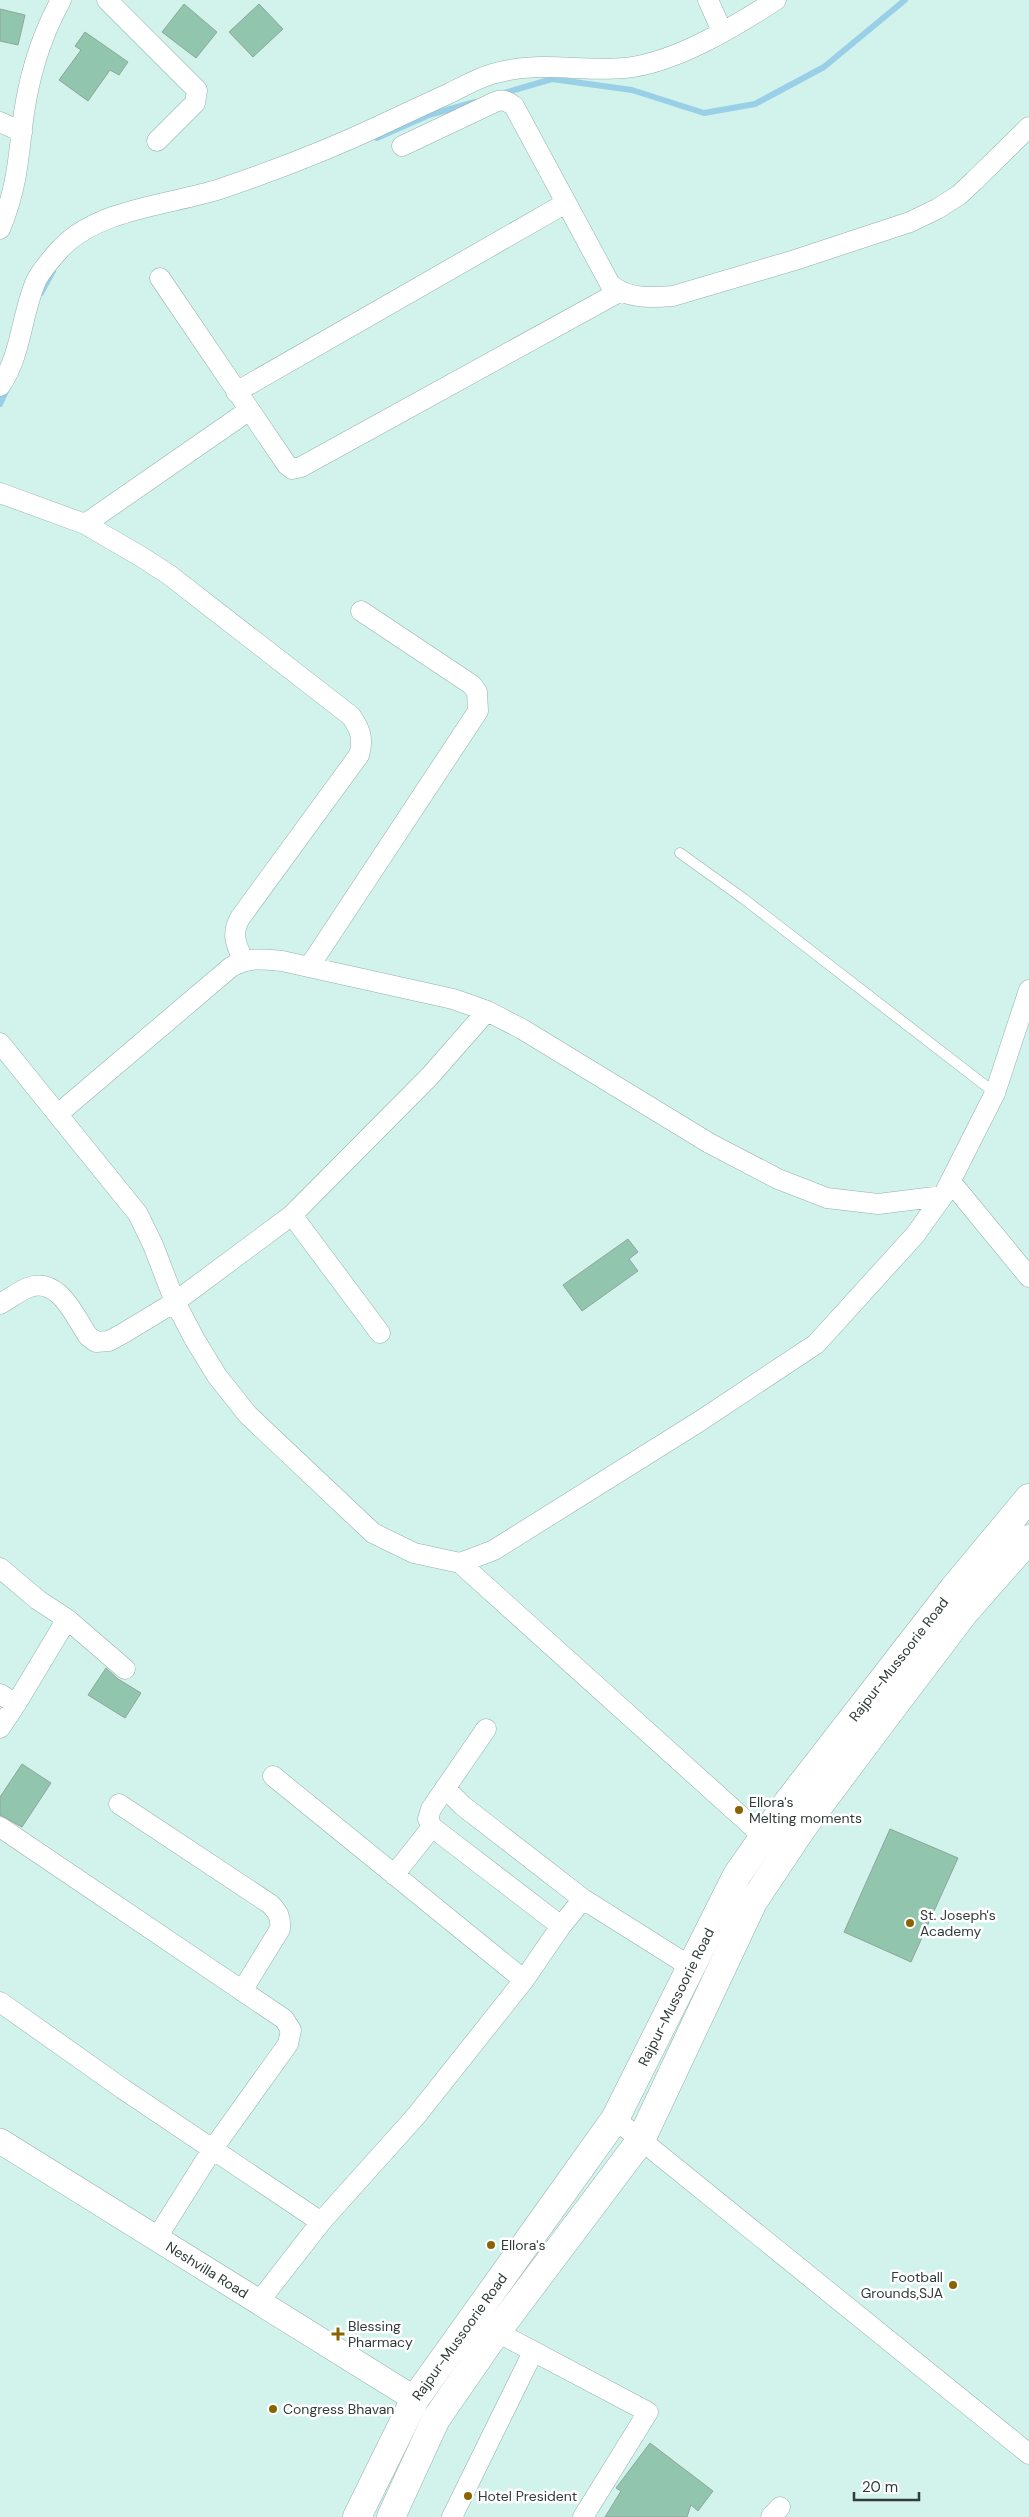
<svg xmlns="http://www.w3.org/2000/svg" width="1029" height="2517" font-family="'DM Sans',sans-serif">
  <rect width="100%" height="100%" fill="#d2f2ec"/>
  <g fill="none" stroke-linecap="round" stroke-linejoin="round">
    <path stroke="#9ad0e7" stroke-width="6" d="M501,94L552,79L632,90L704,113L755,104L824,67L905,0
      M377,138L429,115L475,102
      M41,293L53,271
      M0,404L8,387"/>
  </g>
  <path fill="#92c5ad" stroke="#8da79a" d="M184,4L217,32L196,58L162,32Z
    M259,4L283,29L253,57L229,32Z
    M0,9L25,15L18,45L0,41Z
    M85,32L128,62L119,75L110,70L88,101L59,80L81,50L75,46Z
    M628,1239L638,1252L629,1259L638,1271L582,1311L563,1285Z
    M106,1668L118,1679L141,1693L125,1718L88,1695Z
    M22,1764L51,1783L22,1827L0,1815V1797Z
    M890,1829L958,1858L911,1962L844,1932Z
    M650,2443L713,2491L698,2511L691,2505L687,2517H605L621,2491L616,2488Z"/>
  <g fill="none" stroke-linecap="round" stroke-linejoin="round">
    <defs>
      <path id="service" d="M680,853L744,899L995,1093"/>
      <path id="minor" d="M107,0L197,90L195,103L157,141
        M708,0L722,31
        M0,122L22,132
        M402,146L495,102C503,99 507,101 514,106L610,284C627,299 651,298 673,296L795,260L910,222L937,209L959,195L974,181L1029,127
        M0,229C15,194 18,165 22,128C27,83 39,40 61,0
        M160,278L287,465L292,469L301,467L619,292
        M0,386C22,354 21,315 36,281C42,269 52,258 61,248C100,208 170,205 220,189C273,171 328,150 379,126C402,115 426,104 450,93C464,86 478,78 492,74C539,60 579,72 625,68C675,63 734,27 776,0
        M236,392L566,203
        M0,493L85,524L140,556L168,574L351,716C360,729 364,739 359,755L240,918C231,934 236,944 243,960
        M85,524L248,411
        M309,967L478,711L477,692L472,685L361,611
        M0,1043L138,1214L153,1245L175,1302L195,1340L217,1376L248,1415L373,1533L414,1553L460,1563L494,1550L700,1421L816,1344L915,1235L943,1196L995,1093L1029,990
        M58,1114L231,967C248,957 263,959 282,961L453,999L487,1011L522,1029L709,1143L778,1179L827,1198L878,1204L943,1196
        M951,1182L1029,1277
        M292,1215L380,1333
        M0,1304C9,1299 18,1292 27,1288C58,1275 74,1315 88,1336L96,1342L109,1341L122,1334L175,1302L292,1215L430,1076L487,1011
        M460,1563L764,1837
        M0,1568L38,1600L67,1619
        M0,1694L16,1704L0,1728
        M16,1704L67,1619L125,1669
        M273,1776L524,1980
        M445,1788L463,1806L583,1899L691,1967
        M119,1804L270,1904C278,1912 281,1917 280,1929L242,1991
        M0,1827L284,2019L291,2030L288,2044L212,2150L156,2239
        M394,1875L432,1827
        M561,1926L583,1899
        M0,2002L123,2089L321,2222
        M615,2119L1029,2454
        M258,2303L321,2222L416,2116L524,1980L561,1926L432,1827L428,1819L431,1809L486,1729
        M497,2332L648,2412L583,2517
        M452,2517L533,2352
        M771,2517L780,2507"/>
      <g id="tertiary">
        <path id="s1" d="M0,2141L415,2399"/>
      </g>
      <g id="primary">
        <path id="s2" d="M357,2517L415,2399L615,2119L737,1875L788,1802L954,1588L1029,1498"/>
        <path d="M391,2517L436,2419L492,2338L641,2140L753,1902L803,1827L883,1720L964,1613L1029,1539"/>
      </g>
    </defs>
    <use href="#service" stroke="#92b1ac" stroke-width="11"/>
    <use href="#minor" stroke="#92b1ac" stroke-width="21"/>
    <use href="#tertiary" stroke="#92b1ac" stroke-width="26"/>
    <use href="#primary" stroke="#92b1ac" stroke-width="29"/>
    <use href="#service" stroke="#fff" stroke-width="10"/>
    <use href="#minor" stroke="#fff" stroke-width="20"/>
    <use href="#tertiary" stroke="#fff" stroke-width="25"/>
    <use href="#primary" stroke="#fff" stroke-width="28"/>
  </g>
  <g fill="#8a6302" stroke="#fff" stroke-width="2">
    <circle cx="739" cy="1810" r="5"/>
    <circle cx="910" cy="1923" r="5"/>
    <circle cx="491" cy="2245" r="5"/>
    <circle cx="953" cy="2285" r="5"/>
    <path d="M335.5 2326.5h5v5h5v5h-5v5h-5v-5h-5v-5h5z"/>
    <circle cx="273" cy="2409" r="5"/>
    <circle cx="468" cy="2496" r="5"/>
  </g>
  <g text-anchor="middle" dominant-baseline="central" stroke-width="5" stroke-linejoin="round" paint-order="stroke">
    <g font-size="14" fill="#303c3a" stroke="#fff">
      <text stroke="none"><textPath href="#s2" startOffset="1018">Rajpur-Mussoorie Road</textPath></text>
      <text stroke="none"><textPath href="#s2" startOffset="612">Rajpur-Mussoorie Road</textPath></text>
      <text stroke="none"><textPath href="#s1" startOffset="244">Neshvilla Road</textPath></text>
      <text stroke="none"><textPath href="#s2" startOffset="208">Rajpur-Mussoorie Road</textPath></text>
    </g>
    <g font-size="14" fill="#303c3a" stroke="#fff" text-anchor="start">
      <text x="749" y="1802">Ellora's<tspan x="749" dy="16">Melting moments</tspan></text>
      <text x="920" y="1915">St. Joseph's<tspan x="920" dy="16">Academy</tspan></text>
      <text x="501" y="2245">Ellora's</text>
      <text x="943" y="2277" text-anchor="end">Football<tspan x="943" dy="16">Grounds,SJA</tspan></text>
      <text x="348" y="2326">Blessing<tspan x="348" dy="16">Pharmacy</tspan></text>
      <text x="283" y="2409">Congress Bhavan</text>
      <text x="478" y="2496">Hotel President</text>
    </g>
  </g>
  <path d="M854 2492v8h65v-8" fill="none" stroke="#303c3a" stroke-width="2.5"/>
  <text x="862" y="2492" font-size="15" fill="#303c3a" stroke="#ffffff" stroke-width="4" paint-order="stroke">20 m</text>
</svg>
